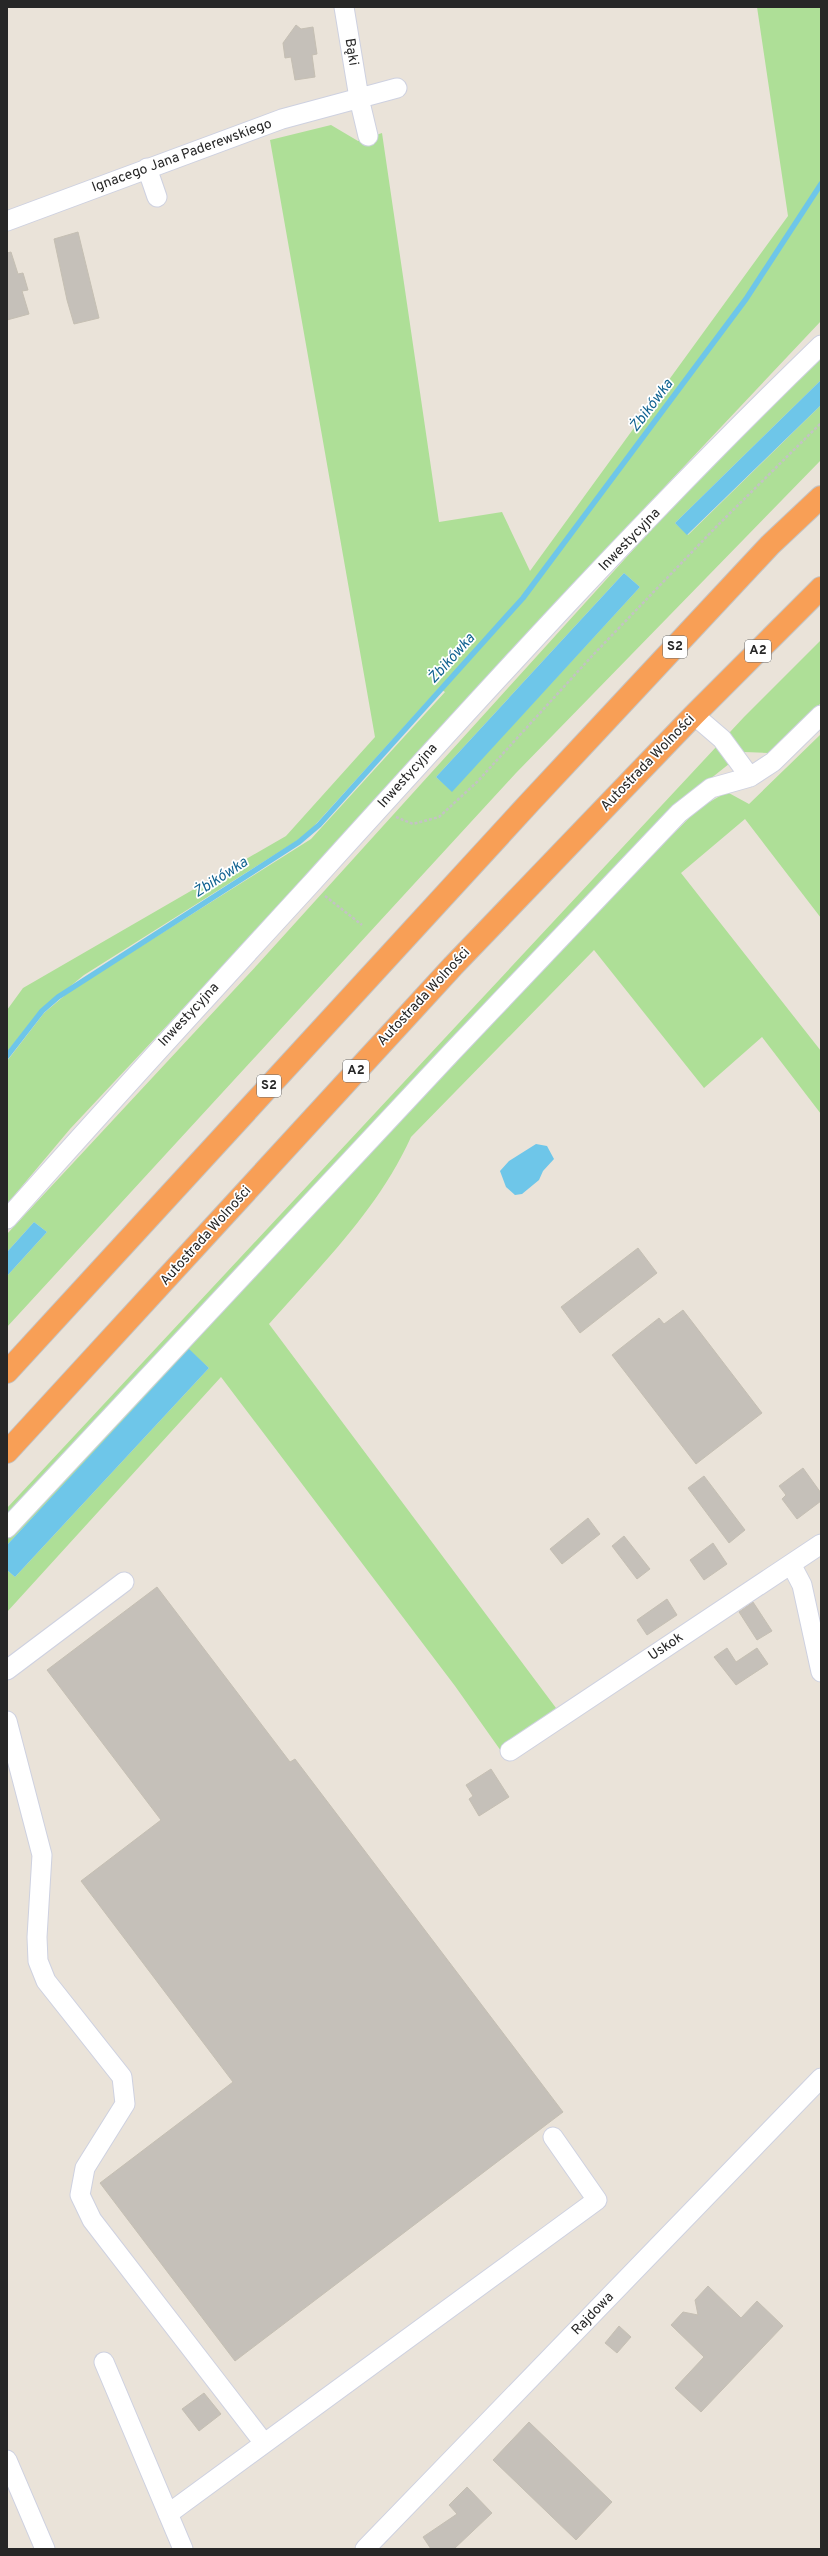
<svg xmlns="http://www.w3.org/2000/svg" width="828" height="2556" font-family="Overpass,sans-serif">
  <rect width="100%" height="100%" fill="#eae3d9"/>
  <path fill="#aedf97" fill-rule="evenodd" d="M757,7H821V321L507,654L455,718L70,1129L7,1204V1061L44,1013L70,991L311,839L445,692L439,688L306,835L84,975L39,1012L7,1052V1010L23,988L286,836L375,737L270,140L331,125L358,141L382,133L439,522L502,512L530,571L788,216Z
    M821,354V380L675,523L688,535L821,405V460L516,773L7,1327V1276L47,1232L34,1222L7,1252V1234L258,964L700,476ZM624,573L640,587L452,791L436,777Z
    M821,640V703L768,753L744,752L680,803L465,1026L454,1065L466,1049L578,930L699,808L727,792L749,804L821,734V918L745,819L681,873L821,1051V1114L762,1037L704,1088L594,950L411,1137C378,1210 321,1265 269,1324L556,1708L501,1751L455,1686L221,1377L7,1612V1570L15,1577L209,1368L189,1350L7,1545V1508L744,717Z"/>
  <path fill="#6ec6e9" d="M821,380V405L687,535L675,523Z
    M624,573L640,587L452,792L436,777Z
    M536,1144L547,1146L554,1159L543,1171L539,1180L522,1194L515,1195L506,1187L500,1171L509,1161Z
    M34,1222L47,1232L7,1276V1252Z
    M189,1349L209,1368L15,1577L7,1570V1545Z"/>
  <g fill="none" stroke-linecap="round" stroke-linejoin="round">
    <path stroke="#6ec6e9" stroke-width="5.5" d="M7,1056L42,1011L58,997L299,842L319,825L523,598L746,299L821,184"/>
  </g>
  <path fill="#c5c0b9" stroke="#c5bfb3" d="M296,25L301,29L313,27L317,54L312,55L315,77L295,80L291,57L285,58L283,43Z
    M78,232L99,318L74,324L67,300L54,239Z
    M11,252L18,274L23,273L28,290L22,291L29,314L7,320V253Z
    M638,1248L657,1273L580,1333L561,1307Z
    M683,1310L762,1413L696,1464L612,1355L659,1318L664,1324Z
    M803,1468L821,1493V1501L797,1519L782,1499L786,1495L779,1486Z
    M704,1476L745,1530L729,1543L688,1488Z
    M588,1518L600,1534L562,1564L550,1549Z
    M624,1536L650,1569L637,1579L612,1546Z
    M713,1543L727,1564L704,1580L690,1560Z
    M157,1587L290,1762L295,1759L563,2112L235,2361L100,2183L233,2082L81,1881L161,1820L47,1670Z
    M667,1599L677,1615L647,1635L637,1620Z
    M753,1602L772,1631L757,1640L739,1612Z
    M727,1648L736,1662L757,1648L768,1664L736,1685L714,1657Z
    M491,1769L509,1797L479,1816L469,1799L473,1796L466,1785Z
    M708,2286L741,2318L757,2301L783,2326L701,2412L675,2388L704,2357L671,2325L683,2312L698,2315L695,2300Z
    M619,2326L631,2337L617,2353L605,2343Z
    M204,2393L221,2414L199,2431L182,2409Z
    M529,2422L612,2502L576,2540L493,2460Z
    M467,2487L492,2513L454,2549H431L423,2537L457,2514L449,2505Z"/>
  <g fill="none" stroke-linecap="round" stroke-linejoin="round">
    <defs>
      <path id="minor" d="M344,7L359,98L368,136
        M147,168L157,197
        M7,221L282,119L397,88
        M694,715L722,739L750,777L773,762L821,715
        M7,1219C107,1106 208,996 310,885C476,702 643,517 821,345
        M7,1528L451,1053L679,813L711,788L750,777
        M791,1564L802,1585L821,1672
        M7,1670L124,1582
        M7,1721L42,1855L37,1937L38,1961L46,1981L122,2077L125,2104L85,2168L80,2195L92,2220L264,2443
        M510,1751L821,1544
        M104,2362L183,2549
        M7,2460L45,2549
        M168,2514L597,2200L553,2137
        M365,2549L821,2078"/>
      <path id="highway" d="M7,1372L531,801L770,545L821,497
        M7,1452L453,966L694,715L821,588"/>
    </defs>
    <use href="#minor" stroke="#ced1e0" stroke-width="21"/>
    <use href="#highway" stroke="#c3c3c3" stroke-width="24"/>
    <path stroke="#c3c3c3" stroke-width="2.5" stroke-dasharray="3 2" stroke-linecap="butt" d="M396,817L413,824L439,817L477,782L592,656L716,527L821,423
      M325,896L362,925"/>
    <use href="#minor" stroke="#fff" stroke-width="19"/>
    <use href="#highway" stroke="#f89f56" stroke-width="22"/>
  </g>
  <g text-anchor="middle" dominant-baseline="central" stroke-width="3.5" stroke-linejoin="round" paint-order="stroke">
    <g fill="#fff" stroke="#686868" stroke-width="1">
      <rect x="663" y="636" width="24" height="22" rx="3"/>
      <rect x="745" y="640" width="26" height="22" rx="3"/>
      <rect x="343" y="1060" width="26" height="22" rx="3"/>
      <rect x="257" y="1075" width="24" height="22" rx="3"/>
    </g>
    <g font-size="13" font-weight="bold" fill="#272727">
      <text x="675" y="647">S2</text>
      <text x="758" y="651">A2</text>
      <text x="356" y="1071">A2</text>
      <text x="269" y="1086">S2</text>
    </g>
    <g font-size="14" fill="#272727" stroke="#fff">
      <text transform="translate(351 52) rotate(81)">Bąki</text>
      <text transform="translate(182 156) rotate(-20)">Ignacego Jana Paderewskiego</text>
      <text transform="translate(630 540) rotate(-46)">Inwestycyjna</text>
      <text transform="translate(648 763) rotate(-46)">Autostrada Wolności</text>
      <text transform="translate(408 776) rotate(-48)">Inwestycyjna</text>
      <text transform="translate(424 997) rotate(-47)">Autostrada Wolności</text>
      <text transform="translate(189 1015) rotate(-47)">Inwestycyjna</text>
      <text transform="translate(206 1236) rotate(-48)">Autostrada Wolności</text>
      <text transform="translate(666 1647) rotate(-34)">Uskok</text>
      <text transform="translate(593 2314) rotate(-46)">Rajdowa</text>
    </g>
    <g font-size="15" font-style="italic" fill="#116391" stroke="#fff">
      <text transform="translate(652 406) rotate(-53)">Żbikówka</text>
      <text transform="translate(452 659) rotate(-48)">Żbikówka</text>
      <text transform="translate(221 878) rotate(-33)">Żbikówka</text>
    </g>
  </g>
  <rect width="828" height="2556" fill="none" stroke="#272727" stroke-width="16"/>
</svg>
